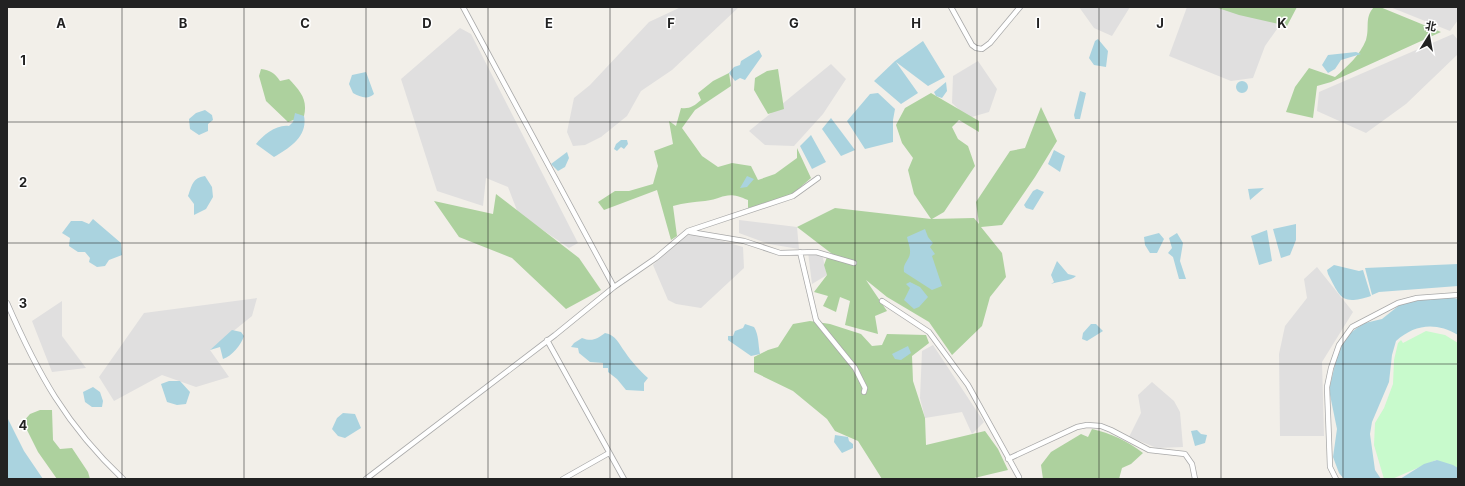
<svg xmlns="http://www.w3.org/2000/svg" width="1465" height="486" font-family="Inter,'Noto Sans SC',sans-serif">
  <rect width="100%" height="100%" fill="#f2efe9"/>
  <path fill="#e0dfdf" d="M681,7H739L672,70L641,91L627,116L601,137L585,145L573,146L567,132L574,98L590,85L649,22Z
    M1079,7H1130L1112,36L1094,28Z
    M1187,7H1290L1291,9L1265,46L1253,78L1231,81L1169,56Z
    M1390,7H1458V20L1450,31Z
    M460,28L471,34L578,243L569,248L518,213L508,187L486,178L483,206L437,191L401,79Z
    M1453,34L1458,40L1457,55L1406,104L1366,133L1317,111L1319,92Z
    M978,61L997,89L989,112L968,118L952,103L953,76Z
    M831,64L846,79L823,114L794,146L765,145L749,131Z
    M739,220L797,227L799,249L769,244L739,233Z
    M688,231L743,247L744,268L701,308L676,304L668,300L653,265Z
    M808,252L822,254L827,275L812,284Z
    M1317,267L1353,312L1322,362L1324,436H1280L1279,354L1285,326L1307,298L1304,279Z
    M257,298L252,316L210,350L229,377L196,387L162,375L114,401L99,377L144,313Z
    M62,301V336L86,368L52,372L32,321Z
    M933,345L984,422L972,434L962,412L925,418L920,398L922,351Z
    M1152,382L1174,401L1180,412L1183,447L1157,448L1129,437L1141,413L1138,395Z"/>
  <path fill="#add19e" d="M1215,7H1297L1287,26L1239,15Z
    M1374,7H1380L1441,32L1331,82L1317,86L1313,118L1286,112L1295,87L1309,68L1335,77C1347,67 1360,55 1366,40C1370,27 1364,18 1374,7Z
    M261,69C270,70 275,73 280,81L289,79C300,91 308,99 304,116L288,122L266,101L259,76Z
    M778,69L784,109L768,114L754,90L755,78L767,71Z
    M729,73L731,86L695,110L682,128L702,156L718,167L732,163L751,166L758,180L775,174L797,158V148L811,178L788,198L748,208V200C726,190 725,198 705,201C694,202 684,203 673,206L677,236L671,240L657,190L604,210L598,202L615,191H629L653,184L658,166L654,151L673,144L669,121L676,126L681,108C690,109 694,106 701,100L698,93L713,81Z
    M931,93L979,121V132L959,120L952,127L958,139L968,146L975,166L944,212L932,219L974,218L979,224L976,202L1010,151L1025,148L1041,107L1057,141L1035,177L1002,225L981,227L1002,253L1006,277L990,297L982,326L952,355L929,322L887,297L866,280L887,311L875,316L878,334L845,325L850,301L840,297L836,312L823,306L828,296L814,292L827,275L824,265L827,257L840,260L797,227L835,208L931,219L914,194L908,170L913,158L902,143L896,125L905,108Z
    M496,194L579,258L601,290L566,309L512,258L459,237L434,201L493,214Z
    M810,321L830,324L861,334L872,346L882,345L887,334L926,335L929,343L912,356L913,381L925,418L926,445L985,431L998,449L1008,470L970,479H882L858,441L835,431L827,419L793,391L754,372V357L768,350L778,347L793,324Z
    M40,410H52L53,440L60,449L72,448L88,472L90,479H57L38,452L23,422L30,414Z
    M1092,429C1110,433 1128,441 1143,453L1131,464L1122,468L1119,479H1043L1041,465L1051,452L1081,434L1088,437Z"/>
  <path fill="#c8facc" d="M1426,331L1445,335L1458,343V468L1436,460L1392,479H1384L1374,445L1375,423L1384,408L1393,384L1394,360L1398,343L1401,340L1403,343Z"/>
  <path fill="#aad3df" d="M1098,39L1108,51L1106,67L1094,65L1089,58L1095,41Z
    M923,41L945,77L928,86L896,62L918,93L901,104L874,81L895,61Z
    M759,50L762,56L745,80L740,78L735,81L729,73L734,67L740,65L741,61Z
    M1356,52L1361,54L1341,60L1335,69L1328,73L1322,65L1328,55Z
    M366,72L374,94C368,100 360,97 353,93L349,84L352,75Z
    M1236 87a6 6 0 1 1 12 0a6 6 0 1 1-12 0Z
    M946,82L947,91L942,98L936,96L934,92Z
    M1080,91L1086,93L1080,119H1075L1074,115Z
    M878,93L895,109L893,120V142L865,149L847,121L870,94Z
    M205,110L212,115L213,120L208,124V131L199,135L190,129L189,119L196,113Z
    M295,113L304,116C308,136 290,148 274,157L256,144C263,135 277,124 289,126L293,122Z
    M831,118L855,150L841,156L822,129Z
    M811,135L826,162L812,169L800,146Z
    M621,140H627L628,144L624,149L621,147L617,151L614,149L616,144Z
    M1054,150L1065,156L1060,172L1048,164Z
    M567,152L569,158L565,167L558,171L551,164Z
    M205,176L212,187L213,197L206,209L194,215V204L188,196C192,186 192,178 205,176Z
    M747,176L754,179L747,187L740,188Z
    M1264,188L1250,200L1248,189Z
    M1037,189L1044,192L1033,210L1026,208L1024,205L1033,191Z
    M93,219L121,243L122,255L109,260L105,266L97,267L89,262L90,258L85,252H78L69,246L70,238L62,233L71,221H82L89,224Z
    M1296,224V240L1290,255L1281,258L1273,229Z
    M925,229L928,237L933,243L930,247L935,254L932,256L942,286L932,290L904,272C903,265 906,263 909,257C912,250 908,243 907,237Z
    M1267,230L1272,261L1259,265L1251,236Z
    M1159,233L1164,239L1157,253H1150L1145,245L1144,237Z
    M1177,233L1183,243L1180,261L1186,279H1179L1173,257L1168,253L1172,248L1169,238Z
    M1057,261L1068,274L1076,276C1071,281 1059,281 1051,284L1054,282L1051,275Z
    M1458,264V286L1379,292L1372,295L1365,268Z
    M1334,265L1359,271L1363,270L1371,296C1342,305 1341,299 1328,274L1327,270Z
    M910,282L920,287L928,297L919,307L914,309L904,300L910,288L906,284Z
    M1446,296L1458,299V335C1436,322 1415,324 1396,341L1392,355L1389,382L1372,422L1370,434L1375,470L1381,479H1344L1339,473L1333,457L1337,429L1329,390L1338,352L1342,343L1349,334L1357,328L1365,323L1382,319L1402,303Z
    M745,324L754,327C759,335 758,344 760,354L751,356L728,340V336H733L735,331L743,328Z
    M1091,324H1096L1103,331L1087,341L1082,339L1083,333Z
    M232,330L241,332L244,336C241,345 232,356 223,359L220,347L210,350Z
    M605,333C616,335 619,344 625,352C631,361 640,371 648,378L644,383V391L626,390L617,379L608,372V368H603V363L590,362L579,353L578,348L571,347L574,343L582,338C592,342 597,339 605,333Z
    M908,346L911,353L901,360L895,359L892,354Z
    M169,381H180L190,392L186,404L177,405L167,402L161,384Z
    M93,387L100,392L103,401L102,407H92L85,402L83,392Z
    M343,413L355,414L361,428L345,438L338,436L332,429L337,418Z
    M7,417L24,451L43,479H7Z
    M1197,430L1201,434L1207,435L1205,443L1195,446L1191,431Z
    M835,435L848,437L849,441L853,444V448L842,453L834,442Z
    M1437,460L1453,465L1458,468V479H1400L1424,464Z"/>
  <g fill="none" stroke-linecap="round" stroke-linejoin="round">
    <defs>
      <path id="minor" d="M463,7L614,287
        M951,7L972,45L976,48L982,49L990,43L1020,7
        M690,232L744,241L780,253L816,252L854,263
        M800,252L816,320L855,368L865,388L864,392
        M882,301L929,332L968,385L1019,477
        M7,303C38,374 66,425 123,479
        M547,340L624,479
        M1008,459L1077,427L1087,425L1101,426L1111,430L1149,450L1185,454L1192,464L1195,479
        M366,479L555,335L614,287L656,258L688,231L793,196L818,178
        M563,479L609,453
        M1336,479L1330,467L1327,387L1331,368L1339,345L1352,327L1398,303L1417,298L1458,295"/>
    </defs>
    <use href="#minor" stroke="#a9a9a9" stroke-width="6"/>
    <use href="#minor" stroke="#fff" stroke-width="4.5"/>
  </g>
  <path fill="none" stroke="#222" stroke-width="1" stroke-opacity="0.55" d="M122,7V479M244,7V479M366,7V479M488,7V479M610,7V479M732,7V479M855,7V479M977,7V479M1099,7V479M1221,7V479M1343,7V479M7,122H1458M7,243H1458M7,364H1458"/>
  <g font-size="13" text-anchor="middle" font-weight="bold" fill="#222" stroke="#fff" stroke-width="3" stroke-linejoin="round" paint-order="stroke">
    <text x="61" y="28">A</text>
    <text x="183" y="28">B</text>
    <text x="305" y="28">C</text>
    <text x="427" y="28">D</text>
    <text x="549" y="28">E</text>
    <text x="671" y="28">F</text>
    <text x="794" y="28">G</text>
    <text x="916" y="28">H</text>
    <text x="1038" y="28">I</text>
    <text x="1160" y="28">J</text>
    <text x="1282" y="28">K</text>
    <text x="23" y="65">1</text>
    <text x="23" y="187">2</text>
    <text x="23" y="308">3</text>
    <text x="23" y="430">4</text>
  </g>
  <rect width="1465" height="486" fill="none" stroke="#222222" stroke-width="16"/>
  <g transform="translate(1429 36) rotate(11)" stroke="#ffffff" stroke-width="3" paint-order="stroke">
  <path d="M0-3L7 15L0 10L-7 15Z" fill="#222222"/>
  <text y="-6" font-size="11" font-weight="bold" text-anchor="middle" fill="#222222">北</text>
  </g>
</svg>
